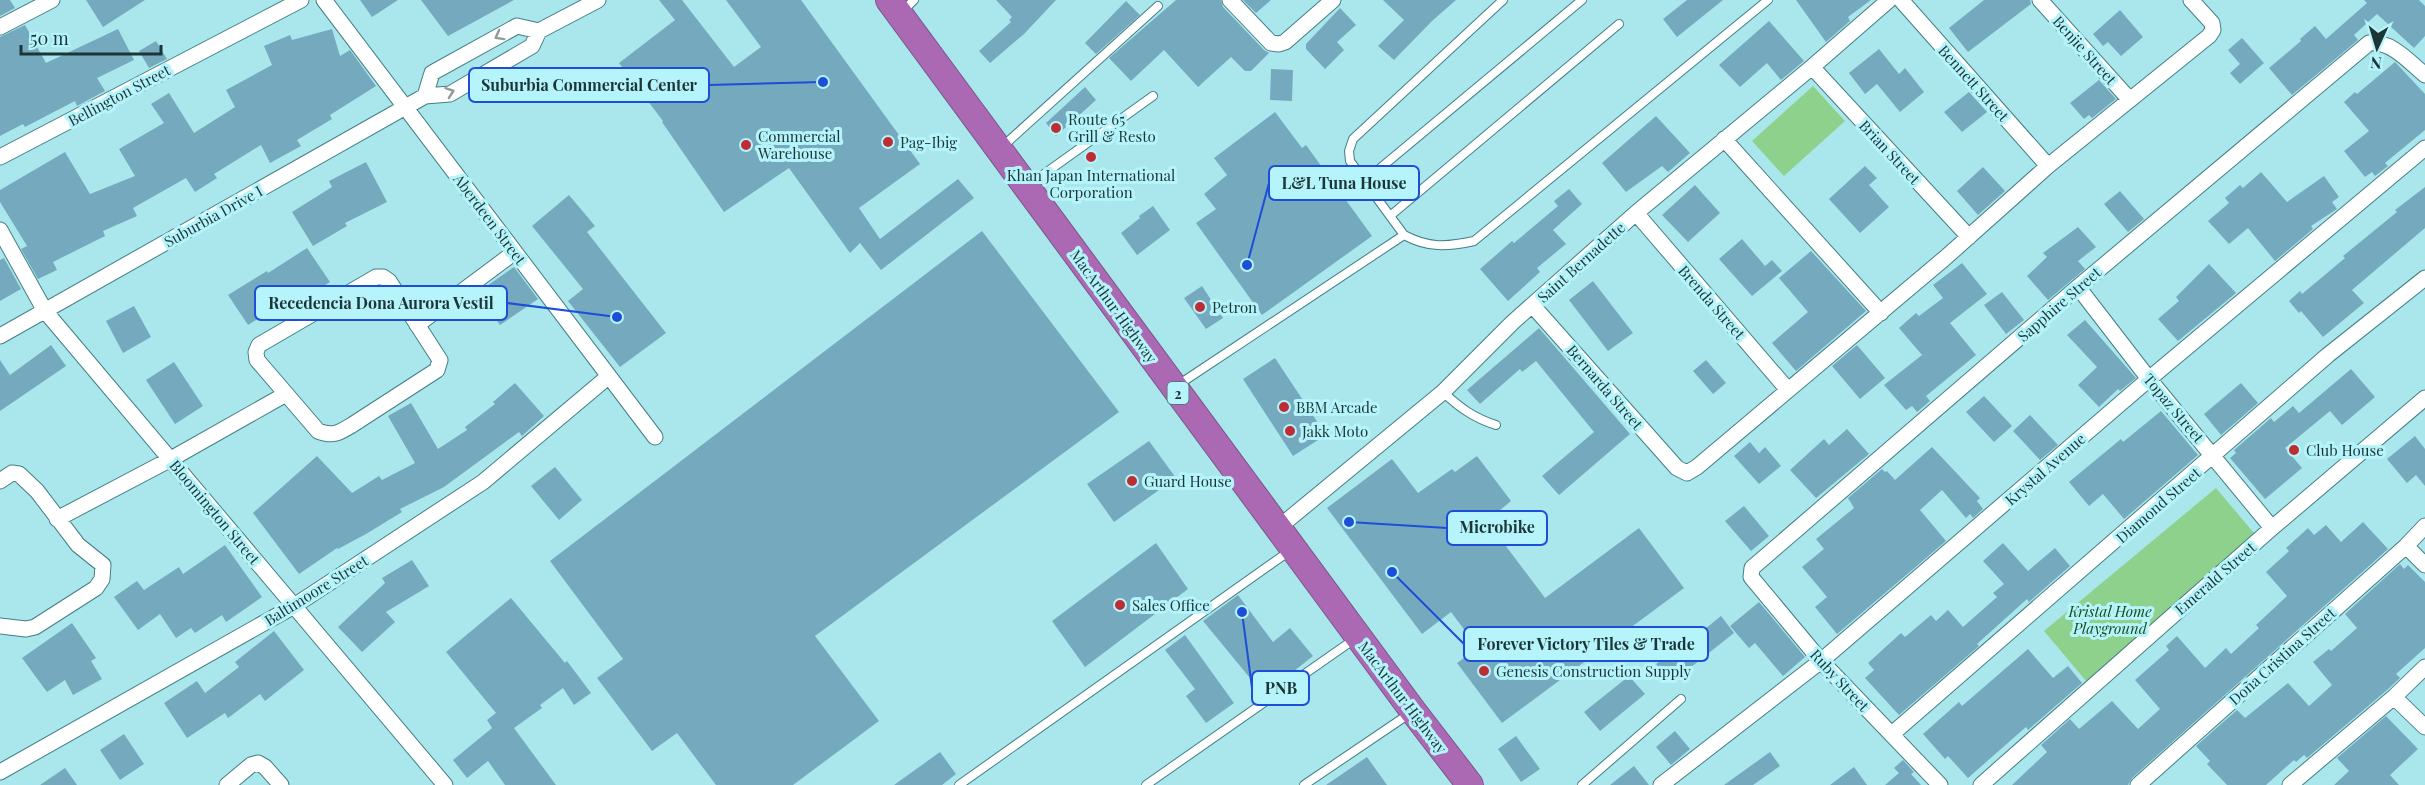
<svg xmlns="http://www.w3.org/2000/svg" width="2425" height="785" font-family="'Playfair Display',serif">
  <rect width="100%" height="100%" fill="#a9e7ed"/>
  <path fill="#8ed18c" d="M1813,86L1845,121L1784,176L1752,141Z
    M2216,488L2259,539L2087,682L2044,631Z"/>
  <path fill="#75aabe" d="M0,0H10L15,8L0,16Z
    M86,0H145L103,27Z
    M360,0H398L372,17Z
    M421,0H514L448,36Z
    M659,0H682L734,67L761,47L726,0H801L920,164L859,208L880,239L958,179L974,198L881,270L860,243L850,253L789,168L724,212L662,122L663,121L619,63L675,20Z
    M996,0H1056L1024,34L990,63L979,51L1011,22L1009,20L1012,17Z
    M1176,0H1221L1223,7L1264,50L1269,53L1251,71H1245L1231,57L1198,87L1164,50L1131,81L1109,58Z
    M1243,0H1271L1256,13Z
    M1383,0H1456L1432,21L1394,60L1378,46L1404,20Z
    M1687,0H1723L1677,37L1663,19Z
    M1796,0H1871L1848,17L1850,21L1826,42Z
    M1984,0H2030L2031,4L1968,52L1949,28Z
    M2364,0H2419L2425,6V36L2414,48L2377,14L2354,35L2358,40L2292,95L2269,68L2301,41L2300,39L2315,26L2326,39L2367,3Z
    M1126,1L1140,15L1096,54L1085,43Z
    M1340,8L1356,25L1337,42L1344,50L1325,69L1306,49V44Z
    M2120,10L2143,37L2121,56L2108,42L2103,46L2093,34Z
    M1769,21L1804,61L1781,80L1767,63L1740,87L1719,65Z
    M25,25L46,63L118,29L134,60L97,78L105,91L77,106L75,101L25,127L23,124L0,136V37Z
    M332,29L340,56L350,50L376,86L330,115L332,119L297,140L301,146L270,163L261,145L214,174L217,178L195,192L186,178L133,208L137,216L103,231L105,236L53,262L57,270L38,279L21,249L27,246L0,202V190L65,152L90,194L135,176L119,149L164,123L151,104L169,93L194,133L235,107L226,90L272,65L264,46L290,35L292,40Z
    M2242,38L2264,63L2240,84L2230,73L2240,64L2228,50Z
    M156,41L167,59L149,68L139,51Z
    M1879,49L1899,74L1905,68L1924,92L1900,112L1877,84L1865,94L1849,73Z
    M2395,62L2425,94V130L2385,163L2388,166L2375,176L2372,172L2365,177L2344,151L2369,131L2344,102L2355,92L2357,94Z
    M1271,69L1293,70L1292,101L1270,100Z
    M2099,80L2116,99L2092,118L2089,115L2084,119L2070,103Z
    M1085,87L1096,100L1056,136L1046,123Z
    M1969,92L1987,112L1962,132L1944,112Z
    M1275,112L1302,148L1306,145L1372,236L1262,315L1196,223L1216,209L1204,194L1227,175L1214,158Z
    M1656,116L1690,153L1668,172L1662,166L1626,192L1602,163Z
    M366,162L387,202L345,223L347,226L313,246L292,212L332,187L329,181Z
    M1865,166L1877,178L1869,185L1889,207L1860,233L1829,199Z
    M1983,167L2005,191L1978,215L1957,191Z
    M2261,172L2287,202L2324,176L2339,197L2332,202L2337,209L2311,226L2313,229L2275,261L2248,228L2229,244L2208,221L2229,203L2225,198L2240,185L2243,188Z
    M1695,185L1720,213L1688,242L1662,215Z
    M2425,187V228L2352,290L2364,303L2323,337L2301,311L2299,313L2289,301L2300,291L2302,294L2345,258L2343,256L2397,212L2395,210Z
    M1569,189L1582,204L1553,230L1566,244L1537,268L1540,272L1508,301L1480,269L1512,241L1514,243L1558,206L1554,201Z
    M2120,191L2144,219L2128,232L2104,204Z
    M569,195L595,226L587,232L666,333L620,367L568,301L583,289L532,226Z
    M1153,206L1170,230L1137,255L1121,233L1140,218L1139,216Z
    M2078,227L2096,247L2078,261L2085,269L2048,300L2027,276L2047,257L2043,253Z
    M982,231L1119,412L815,636L879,721L793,785H716L677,733L652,751L597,678L623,659L550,561Z
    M1742,239L1765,266L1772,260L1782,271L1752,296L1719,259Z
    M307,248L330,282L296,304L292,297L248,325L228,295L267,271L268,273Z
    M1811,251L1866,311L1796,371L1772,343L1808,312L1779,278Z
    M4,258L21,289L0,301V260Z
    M1962,263L1987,294L1950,323L1976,355L1926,396L1930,401L1917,412L1912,406L1906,410L1884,385L1922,355L1899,328L1916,313L1919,316L1943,298L1933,285Z
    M2209,264L2236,293L2178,341L2158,319L2179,301L2176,297Z
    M514,267L538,299L500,325L477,293Z
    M1593,281L1633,333L1608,351L1569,300Z
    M1202,286L1223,318L1206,329L1184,298Z
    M2002,292L2024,320L2006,334L1984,305Z
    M134,306L151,337L123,353L106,321Z
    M2085,320L2136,378L2120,391L2118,389L2099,407L2078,385L2097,367L2067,335Z
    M1539,328L1630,434L1559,495L1542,476L1594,432L1536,361L1522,372L1520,369L1480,404L1467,390Z
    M51,345L66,366L0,411V360L10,375Z
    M1857,345L1885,378L1860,399L1832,366Z
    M1275,358L1326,435L1293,456L1243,379Z
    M1706,360L1726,383L1713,394L1693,371Z
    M174,362L203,406L175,424L146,380Z
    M2351,369L2375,397L2342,425L2330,411L2285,448L2302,468L2265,499L2230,458L2236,453L2234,450L2271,418L2274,422L2293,406L2299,413Z
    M515,383L544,416L522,436L519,432L444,487L400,509L402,512L366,534L338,549L337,548L299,574L253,513L317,456L352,493L379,476L382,480L415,463L388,416L411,403L438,449L467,430L465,427L495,404L493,402Z
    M2241,383L2258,403L2221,435L2204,414Z
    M1984,396L2012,426L1994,442L1966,412Z
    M2161,411L2198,455L2124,519L2103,494L2089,506L2069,482L2121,439L2123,442Z
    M2030,415L2058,445L2040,460L2013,431Z
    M1847,429L1869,454L1816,498L1790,470L1824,439L1829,445Z
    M2415,436L2425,449V486L2416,475L2407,483L2387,459Z
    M1149,441L1176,478L1114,522L1087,484Z
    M1750,442L1759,453L1765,447L1781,466L1759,484L1734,456Z
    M1932,447L1980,498L1977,501L1983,509L1973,518L1970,514L1966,518L1942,490L1920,510L1946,541L1837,634L1815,607L1827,597L1802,567L1824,549L1816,539L1854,508L1848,498L1882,469L1885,472L1887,471L1895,480Z
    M1477,456L1511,501L1487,521L1545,598L1639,528L1684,588L1502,723L1457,663L1478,648L1451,612L1422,634L1327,508L1392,459L1418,493L1452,469L1455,472Z
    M555,467L582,500L559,520L531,486Z
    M1744,506L1769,536L1751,551L1725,521Z
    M2363,522L2388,549L2132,778L2128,785H2012L2047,752L2041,745L2070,719L2079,729L2112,701L2138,729L2160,709L2135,680L2169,650L2166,646L2177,636L2205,668L2226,648L2231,654L2259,628L2256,625L2287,596L2266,572L2289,551L2286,548L2308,528L2314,535L2326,525L2341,542Z
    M1156,543L1188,589L1085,667L1052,621Z
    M2003,543L2028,571L2055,548L2070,566L2029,602L2027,599L1977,644L1979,646L1899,715L1865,678L1874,670L1868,663L1901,633L1905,637L1931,615L1936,621L1948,610L1963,627L1997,597L1993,593L2004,584L1983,561Z
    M225,545L262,597L226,622L222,615L195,633L191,628L176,638L160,614L138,630L114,597L137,581L144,590L179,567L183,574Z
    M412,560L429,586L386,612L395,622L362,652L338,627L385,583L382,578Z
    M2400,564L2404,569L2408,565L2425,582V648L2396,674L2400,678L2387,690L2307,758L2304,755L2296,762L2294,760L2266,785H2227L2207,764L2210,761L2196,746L2237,710L2245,718L2288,683L2309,706L2332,685L2313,662L2329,649L2331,651L2357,628L2345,614Z
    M1238,595L1273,642L1290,628L1313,656L1264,695L1203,621Z
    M511,598L565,663L567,661L591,693L574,705L563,688L540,705L542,708L514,728L556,785H505L488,761L467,778L453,760L492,728L487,720L496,713L446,652Z
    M1759,602L1805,657L1783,676L1755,643L1749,648L1730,626Z
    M1721,616L1734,633L1671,683L1656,664L1698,630L1700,633Z
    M72,623L96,658L91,661L102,679L73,695L65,680L47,692L22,658Z
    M274,631L304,670L265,701L260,694L228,718L225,713L187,738L164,703L197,681L205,693L239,667L235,662Z
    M1185,635L1234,703L1206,723L1186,696L1195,689L1165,650Z
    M2028,649L2053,678L2068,666L2082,683L2028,730L2026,727L1968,778L1948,756L1945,759L1923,734L1959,702L1962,706Z
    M1629,676L1645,694L1600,731L1584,712Z
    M2386,716L2418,749L2390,775L2399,785H2334L2349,771L2337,758Z
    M1675,731L1690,749L1671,765L1656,747Z
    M124,734L144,764L120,780L100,750Z
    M1516,736L1540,769L1521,782L1498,749Z
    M940,752L956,774L942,785H894Z
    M1770,752L1780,766L1753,785H1724Z
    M1367,757L1387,785H1326Z
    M1903,760L1914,772L1911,774L1921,785H1885L1899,773L1894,768Z
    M1634,766L1649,785H1610Z
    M1854,767L1867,785H1830Z
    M65,768L77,785H40Z"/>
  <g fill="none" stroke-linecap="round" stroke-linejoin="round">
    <defs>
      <path id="lane" d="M902,12L914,0
        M1002,147L1158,6
        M1366,180L1582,0
        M1030,184L1153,96
        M1390,216L1350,161L1349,151L1353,139L1503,0
        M1404,235L1390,216L1619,24
        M1178,385L1404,235C1428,248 1447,247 1474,241L1768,0
        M1443,392C1460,408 1474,418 1496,425
        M959,785L1291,550
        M1146,785L1356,638
        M1304,785L1409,714
        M1582,785L1681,699"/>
      <path id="street" d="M324,0L655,437
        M1230,0L1271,43L1279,44L1285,42L1333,0
        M1901,0L2048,166
        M2040,0L2130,100
        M0,27L52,0
        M1812,67L1969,237
        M425,96L432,73L517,26L539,31L598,0
        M1724,139L1881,313
        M0,157L301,0
        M1636,213L1788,390
        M0,230L45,311L445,785
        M376,277H383L389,281L440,360L437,370L352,425C339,433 333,437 318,431L257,360L256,352L259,345Z
        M2078,287L2149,379L2272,528
        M1533,306L1677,468L1687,473L1697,467L1945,258L2048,166L2209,36L2213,30L2212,23L2191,0
        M417,325L515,252
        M0,336L425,96L450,94L532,46L539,31
        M0,481L12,473L19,474L37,491L78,545L103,565L102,579L96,588L35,627L26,629L0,626
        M57,519L171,459L286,394
        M1278,528L1443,392L1513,322L1636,213L1812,67L1889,0
        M2406,546L2425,565
        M2394,697L2425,727
        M1892,734L2328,355L2425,278
        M0,772L294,606L483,482L609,376
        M227,785L251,765L258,763L265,767L281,785
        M1661,785L1821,661L2149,379L2425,148
        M1940,785L1821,661L1751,577L1752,568L2078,287L2369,43C2392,41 2408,61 2425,75
        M1981,785L2272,528L2425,398
        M2138,785L2406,546L2425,526
        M2290,785L2394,697L2425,667"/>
      <path id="highway" d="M889,0L1413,711L1470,785"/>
    </defs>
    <use href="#lane" stroke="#437f84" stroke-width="10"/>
    <use href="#street" stroke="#437f84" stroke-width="17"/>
    <use href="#highway" stroke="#7a5788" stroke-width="28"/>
    <use href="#lane" stroke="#fff" stroke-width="8"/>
    <use href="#street" stroke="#fff" stroke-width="15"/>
    <use href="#highway" stroke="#ac69b3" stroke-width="26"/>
  </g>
  <defs><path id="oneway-chevron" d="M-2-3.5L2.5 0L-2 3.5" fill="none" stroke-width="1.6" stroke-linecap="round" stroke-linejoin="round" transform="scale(1.5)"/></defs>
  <g stroke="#8e9a9b">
    <use href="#oneway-chevron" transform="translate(499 36) rotate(151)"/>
    <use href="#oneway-chevron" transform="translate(450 92) rotate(-19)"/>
  </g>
  <g fill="#bd2d34" stroke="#b6f4fb" stroke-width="2">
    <circle cx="1056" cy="128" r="6"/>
    <circle cx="888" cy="142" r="6"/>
    <circle cx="746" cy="145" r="6"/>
    <circle cx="1091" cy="157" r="6"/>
    <circle cx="1200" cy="307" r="6"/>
    <circle cx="1284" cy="407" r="6"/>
    <circle cx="1290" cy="431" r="6"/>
    <circle cx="2294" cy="450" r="6"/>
    <circle cx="1132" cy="481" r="6"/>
    <circle cx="1120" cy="605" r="6"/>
    <circle cx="1484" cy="671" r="6"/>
  </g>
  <g text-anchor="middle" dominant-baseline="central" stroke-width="6" stroke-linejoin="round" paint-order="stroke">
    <rect fill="#b6f4fb" stroke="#4a6e72" stroke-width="1.5" x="1167.5" y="382" width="21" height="22" rx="4.5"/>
    <g font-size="14" font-weight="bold" fill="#1c3537">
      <text x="1178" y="393">2</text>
    </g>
    <g font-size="15" fill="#1c3537" stroke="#b6f4fb">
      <text transform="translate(2085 50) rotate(48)">Benjie Street</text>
      <text transform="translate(1974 83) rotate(48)">Bennett Street</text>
      <text transform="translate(119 95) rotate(-28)">Bellington Street</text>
      <text transform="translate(1890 152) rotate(47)">Brian Street</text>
      <text transform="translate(213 216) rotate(-29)">Suburbia Drive I</text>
      <text transform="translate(490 219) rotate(53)">Aberdeen Street</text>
      <text transform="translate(1581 262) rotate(-42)">Saint Bernadette</text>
      <text transform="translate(1712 302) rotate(49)">Brenda Street</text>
      <text transform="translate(2059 304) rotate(-41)">Sapphire Street</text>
      <text transform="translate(1114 306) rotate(54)">MacArthur Highway</text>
      <text transform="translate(1605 387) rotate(49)">Bernarda Street</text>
      <text transform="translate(2174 408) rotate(50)">Topaz Street</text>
      <text transform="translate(2045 469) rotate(-41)">Krystal Avenue</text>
      <text transform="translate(2158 505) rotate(-41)">Diamond Street</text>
      <text transform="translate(215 512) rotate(50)">Bloomington Street</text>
      <text transform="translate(2215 578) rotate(-41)">Emerald Street</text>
      <text transform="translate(316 590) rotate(-32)">Baltimoore Street</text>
      <text transform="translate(2282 656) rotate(-42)">Doña Cristina Street</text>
      <text transform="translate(1840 680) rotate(47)">Ruby Street</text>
      <text transform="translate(1403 697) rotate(53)">MacArthur Highway</text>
    </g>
    <g font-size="15" fill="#1c3537" stroke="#b6f4fb" text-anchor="start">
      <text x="1068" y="119">Route 65<tspan x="1068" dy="17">Grill &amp; Resto</tspan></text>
      <text x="758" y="136">Commercial<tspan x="758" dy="17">Warehouse</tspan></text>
      <text x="900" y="142">Pag-Ibig</text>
      <text x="1091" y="175" text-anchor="middle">Khan Japan International<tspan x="1091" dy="17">Corporation</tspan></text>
      <text x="1212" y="307">Petron</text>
      <text x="1296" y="407">BBM Arcade</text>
      <text x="1302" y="431">Jakk Moto</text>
      <text x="2306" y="450">Club House</text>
      <text x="1144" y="481">Guard House</text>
      <text x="1132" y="605">Sales Office</text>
      <text x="1496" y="671">Genesis Construction Supply</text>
    </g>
    <g font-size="15" font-style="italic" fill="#1a4c1b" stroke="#b6f4fb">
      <text x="2110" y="611">Kristal Home<tspan x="2110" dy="17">Playground</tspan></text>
    </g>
  </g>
  <path fill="none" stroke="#1d4ed8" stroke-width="2" d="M823 82L709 85M1247 265L1269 183M617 317L507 303M1349 522L1447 528M1392 572L1464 644M1242 612L1252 688"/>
  <g fill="#1d4ed8" stroke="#b6f4fb" stroke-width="2">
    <circle cx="823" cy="82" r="6"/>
    <circle cx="1247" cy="265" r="6"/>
    <circle cx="617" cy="317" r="6"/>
    <circle cx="1349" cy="522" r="6"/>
    <circle cx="1392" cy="572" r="6"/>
    <circle cx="1242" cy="612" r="6"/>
  </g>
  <g fill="#b6f4fb" stroke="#1d4ed8" stroke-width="2">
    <rect x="469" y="68" width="240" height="34" rx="6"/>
    <rect x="1269" y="166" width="150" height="34" rx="6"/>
    <rect x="255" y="286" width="252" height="34" rx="6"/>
    <rect x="1447" y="511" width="100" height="34" rx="6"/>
    <rect x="1464" y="627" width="244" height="34" rx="6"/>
    <rect x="1252" y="671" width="57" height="34" rx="6"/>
  </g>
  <g font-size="16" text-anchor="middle" font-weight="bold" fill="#1c3537">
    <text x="589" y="91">Suburbia Commercial Center</text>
    <text x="1344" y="189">L&amp;L Tuna House</text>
    <text x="381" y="309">Recedencia Dona Aurora Vestil</text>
    <text x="1497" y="533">Microbike</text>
    <text x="1586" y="650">Forever Victory Tiles &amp; Trade</text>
    <text x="1281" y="694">PNB</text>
  </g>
  <g transform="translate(2377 48) rotate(184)" stroke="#b6f4fb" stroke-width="4.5" paint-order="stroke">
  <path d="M0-4.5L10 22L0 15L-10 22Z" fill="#1c3537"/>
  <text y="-9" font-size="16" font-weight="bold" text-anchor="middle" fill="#1c3537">N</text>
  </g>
  <path d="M21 45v9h140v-9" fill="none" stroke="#1c3537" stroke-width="3"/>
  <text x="30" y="45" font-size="18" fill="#1c3537" stroke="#b6f4fb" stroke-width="4.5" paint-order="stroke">50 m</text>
</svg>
